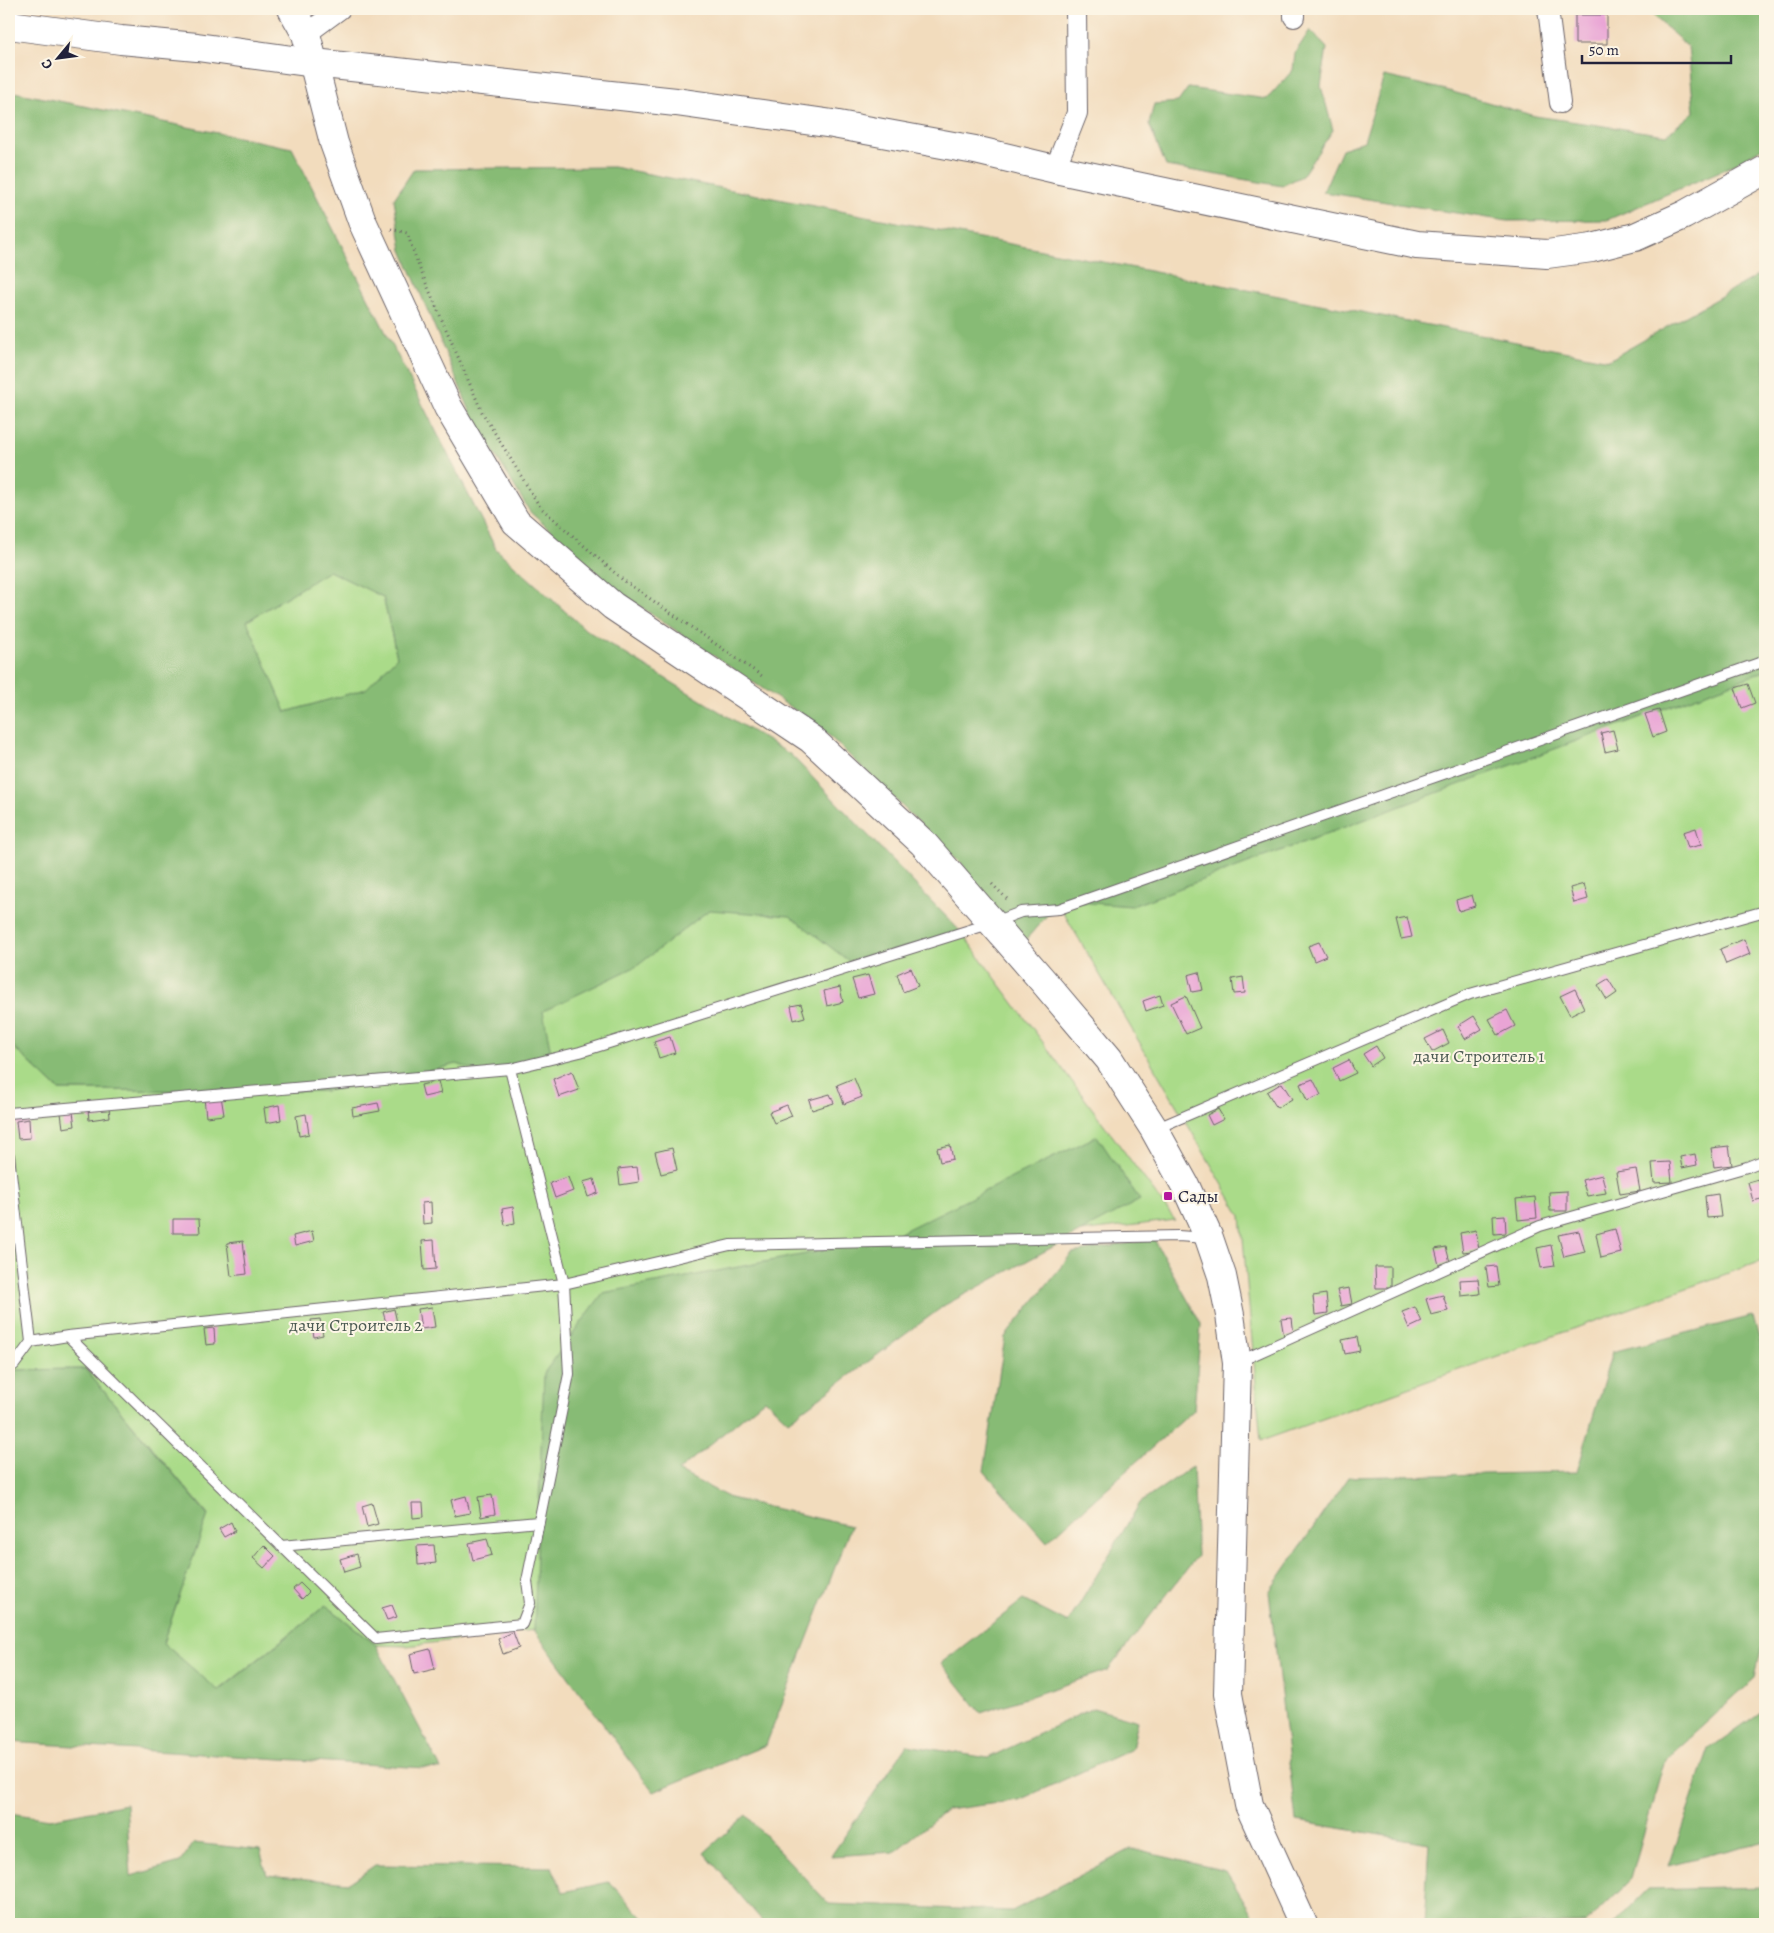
<svg xmlns="http://www.w3.org/2000/svg" width="1774" height="1933" font-family="Alegreya,serif">
  <rect width="100%" height="100%" fill="#fcf5e5"/>
  <filter id="ink" filterUnits="userSpaceOnUse"><feTurbulence type="fractalNoise" baseFrequency=".02" numOctaves="2"/><feDisplacementMap in="SourceGraphic" scale="10" xChannelSelector="R" yChannelSelector="G"/><feConvolveMatrix kernelMatrix="1 2 1 2 8 2 1 2 1" color-interpolation-filters="sRGB"/></filter>
  <filter id="wash" filterUnits="userSpaceOnUse"><feTurbulence type="fractalNoise" baseFrequency=".0096" numOctaves="4" result="noise"/><feDisplacementMap in="SourceGraphic" scale="20" xChannelSelector="R" yChannelSelector="G"/><feGaussianBlur stdDeviation="1.12" result="paint"/><feColorMatrix in="noise" values="0 0 0 0 0 0 0 0 0 0 0 0 0 0 0 0 0 1.4 0 .05"/><feComposite in="paint" operator="in"/></filter>
  <g filter="url(#wash)">
    <rect width="100%" height="100%" fill="#f2dcbd"/>
    <path fill="#aadb89" stroke="#667e62" d="M329,570L383,597L397,657L367,689L286,712L246,622Z
      M1765,655V1260L1261,1441L1241,1216L1055,898Z
      M719,875L961,932L1175,1220L603,1293L534,1630L407,1646L376,1645L326,1605L218,1691L163,1643L208,1514L85,1369L9,1370V1043L59,1090L325,1091L392,1080Z"/>
    <path fill="#87bb75" stroke="#546e58" fill-rule="evenodd" d="M1646,9H1765V147L1725,169L1607,220L1507,221L1323,192L1342,149L1364,141L1384,76L1446,90L1535,116L1666,135L1694,112L1688,47Z
      M1310,30L1327,48L1321,86L1333,130L1302,176L1282,186L1166,166L1149,124L1154,104L1178,102L1188,88L1267,99L1293,70L1295,53Z
      M9,91L292,148L496,549L586,630L791,755L961,932L850,962L790,916L709,910L637,966L543,1011L552,1058L493,1077L457,1064L392,1080L325,1091L59,1090L9,1043ZM329,571L383,597L397,657L366,689L286,712L247,621Z
      M613,167L1609,360L1765,271V671L1132,906L1064,901L1048,914L1022,944L993,911L962,864L820,727L617,591L530,512L473,418L402,250L394,199L414,169Z
      M1097,1136L1140,1200L945,1305L788,1421L765,1399L678,1471L730,1498L851,1526L766,1745L653,1792L534,1630L544,1373L603,1293L889,1238Z
      M1154,1239L1201,1324L1194,1410L1047,1542L984,1471L1005,1337L1072,1253Z
      M1753,1316L1765,1360V1632L1755,1678L1665,1759L1631,1879L1585,1924H1424L1429,1843L1296,1821L1269,1592L1348,1477L1577,1472L1612,1352Z
      M85,1369L208,1515L163,1643L219,1691L326,1605L376,1645L441,1769L9,1742V1370Z
      M1193,1466L1197,1556L1108,1670L981,1713L941,1663L1023,1600L1068,1623L1140,1503Z
      M1093,1708L1138,1721L1132,1749L1019,1800L947,1810L894,1852L831,1856L907,1745L988,1758Z
      M1765,1709V1841L1669,1865L1709,1749Z
      M126,1804L131,1876L180,1862L194,1843L260,1850L267,1875L349,1883L375,1865L552,1867L563,1892L609,1882L649,1924H9V1813L50,1819Z
      M746,1815L829,1904L1012,1911L1131,1849L1226,1871L1258,1924H765L704,1853Z
      M1765,1886V1924H1613L1647,1889Z"/>
    <g id="blocks">
      <path fill="#e9a4d5" d="M1575,15H1607V44H1575Z
        M1748,684L1755,703L1742,708L1735,688Z
        M1659,710L1666,732L1653,737L1645,714Z
        M1613,730L1618,749L1605,752L1601,733Z
        M1696,828L1701,845L1688,848L1683,832Z
        M1584,884L1588,899L1574,903L1570,888Z
        M1472,895L1475,906L1459,911L1456,900Z
        M1407,917L1412,937L1401,939L1396,919Z
        M1744,939L1750,954L1726,964L1720,949Z
        M1319,942L1326,956L1314,961L1308,946Z
        M911,968L918,986L903,992L897,974Z
        M1199,972L1203,990L1192,992L1188,975Z
        M868,975L874,994L858,998L852,979Z
        M1243,977L1245,993L1234,994L1232,979Z
        M1608,979L1617,993L1607,1000L1598,985Z
        M840,987L843,1002L827,1006L824,991Z
        M1575,989L1584,1008L1570,1015L1560,996Z
        M1160,995L1163,1005L1146,1011L1143,1001Z
        M1186,996L1200,1028L1186,1034L1171,1003Z
        M801,1004L805,1017L794,1020L791,1006Z
        M1507,1010L1515,1026L1498,1035L1489,1019Z
        M1474,1016L1482,1029L1465,1039L1458,1026Z
        M1443,1030L1449,1043L1432,1052L1425,1039Z
        M670,1037L675,1053L659,1058L654,1042Z
        M1376,1046L1383,1058L1371,1066L1363,1054Z
        M1349,1060L1356,1073L1339,1081L1333,1068Z
        M572,1071L579,1090L559,1097L553,1079Z
        M854,1078L862,1097L844,1104L837,1085Z
        M1313,1079L1321,1095L1307,1101L1300,1084Z
        M438,1081L441,1093L424,1097L421,1085Z
        M1282,1083L1292,1099L1277,1108L1267,1092Z
        M830,1094L834,1103L812,1110L809,1100Z
        M221,1096L224,1115L206,1117L204,1098Z
        M378,1103L380,1111L353,1116L352,1108Z
        M279,1105L281,1120L266,1123L264,1108Z
        M787,1105L792,1116L774,1123L769,1112Z
        M109,1107L110,1117L89,1120L88,1109Z
        M1218,1109L1224,1119L1212,1125L1207,1115Z
        M73,1112L75,1126L63,1128L61,1113Z
        M306,1114L309,1134L299,1136L296,1116Z
        M29,1119L30,1138L18,1139L16,1121Z
        M950,1145L953,1159L940,1162L937,1148Z
        M1729,1146L1732,1165L1714,1167L1711,1148Z
        M672,1148L677,1170L661,1174L655,1152Z
        M1695,1154L1697,1165L1682,1168L1680,1157Z
        M1670,1162L1672,1182L1654,1183L1652,1163Z
        M637,1167L639,1182L620,1185L618,1169Z
        M1636,1169L1640,1191L1620,1194L1616,1172Z
        M1602,1175L1606,1193L1587,1196L1582,1180Z
        M568,1177L573,1191L555,1198L550,1183Z
        M1762,1178L1765,1189V1198L1753,1201L1748,1182Z
        M594,1179L598,1193L588,1197L583,1182Z
        M1567,1191V1211H1550L1549,1192Z
        M1718,1194L1721,1217L1707,1218L1705,1196Z
        M1535,1197L1537,1218L1518,1220L1516,1199Z
        M431,1202L432,1223L423,1224L422,1203Z
        M513,1207L515,1223L505,1225L502,1209Z
        M1505,1215L1506,1233L1494,1234L1493,1216Z
        M173,1219H199L200,1233H173Z
        M1615,1229L1621,1253L1601,1258L1596,1234Z
        M1476,1230L1479,1250L1463,1252L1460,1233Z
        M312,1231L314,1241L295,1246L293,1236Z
        M1579,1231L1585,1252L1564,1257L1558,1235Z
        M434,1240L436,1269L424,1270L422,1241Z
        M243,1241L247,1274L231,1276L227,1243Z
        M1551,1245L1555,1266L1541,1268L1537,1248Z
        M1446,1247L1450,1262L1439,1265L1435,1249Z
        M1496,1266L1499,1286L1489,1287L1486,1267Z
        M1375,1267H1391V1288H1376Z
        M1478,1279L1480,1294L1461,1296L1460,1280Z
        M1349,1288L1352,1304L1341,1306L1337,1290Z
        M1326,1294L1328,1313L1315,1315L1313,1296Z
        M1443,1295L1448,1311L1431,1315L1426,1299Z
        M432,1307L435,1327L421,1329L418,1309Z
        M1415,1307L1422,1322L1409,1328L1402,1312Z
        M394,1309L398,1327L388,1330L383,1312Z
        M1292,1318L1294,1335L1284,1337L1281,1319Z
        M320,1319L323,1335L314,1337L311,1320Z
        M214,1328L215,1344L206,1345L204,1329Z
        M1357,1337L1360,1351L1345,1354L1342,1340Z
        M492,1495L495,1514L481,1517L478,1497Z
        M466,1496L470,1513L455,1516L451,1500Z
        M372,1503L378,1524L367,1527L362,1506Z
        M412,1503H423L424,1517L413,1518Z
        M231,1522L235,1531L224,1537L219,1529Z
        M487,1539L492,1555L473,1560L469,1543Z
        M264,1545L275,1556L264,1568L253,1558Z
        M434,1545L436,1563L418,1565L417,1546Z
        M357,1554L360,1567L344,1572L340,1559Z
        M300,1583L309,1592L302,1599L293,1589Z
        M392,1605L397,1617L387,1620L382,1608Z
        M513,1632L519,1648L503,1654L498,1639Z
        M430,1649L435,1669L414,1674L410,1654Z"/>
    </g>
  </g>
  <g filter="url(#ink)">
    <use href="#blocks" fill-opacity="0" stroke="#6b6368" stroke-width="1"/>
    <g fill="none" stroke-linecap="round" stroke-linejoin="round">
      <defs>
        <path id="lane" d="M9,1113L510,1069L580,1052L992,923L1021,912L1059,909L1765,661
          M1155,1129L1470,994L1765,911
          M9,1156L31,1342
          M68,1336L376,1639L522,1624L530,1603L527,1581L569,1374L564,1284L510,1069
          M1238,1362L1540,1226L1747,1167L1765,1160
          M9,1365H14L31,1342L68,1336L564,1284L730,1245L1178,1236L1206,1238
          M281,1546L538,1522"/>
        <path id="street" d="M1548,9L1560,103
          M1294,17V9
          M306,34L340,9
          M1055,169L1077,113L1076,9"/>
        <path id="secondary" d="M292,9L306,34L334,143L362,221L448,407L516,522L613,606L811,739L923,843L1043,981L1109,1059L1154,1129L1185,1185L1209,1238L1222,1276L1230,1315L1237,1363L1228,1694L1249,1805L1303,1924"/>
        <path id="highway" d="M9,25L121,40L197,47L314,63L676,102L833,124L975,150L1055,169L1417,245L1547,254L1592,248L1635,237L1684,215L1765,170"/>
      </defs>
      <use href="#lane" stroke="#6b6368" stroke-width="12"/>
      <use href="#street" stroke="#6b6368" stroke-width="22"/>
      <use href="#secondary" stroke="#6b6368" stroke-width="30"/>
      <use href="#highway" stroke="#6b6368" stroke-width="30"/>
      <path stroke="#6b6368" stroke-width="3" stroke-dasharray="1 4" stroke-linecap="butt" d="M391,229L407,233L419,267L482,412L540,507L623,580L762,676
        M992,884L1009,901"/>
      <use href="#lane" stroke="#fff" stroke-width="10"/>
      <use href="#street" stroke="#fff" stroke-width="20"/>
      <use href="#secondary" stroke="#fff" stroke-width="28"/>
      <use href="#highway" stroke="#fff" stroke-width="28"/>
    </g>
  </g>
  <rect fill="#b5179e" stroke="#fcf5e5" stroke-width="2" x="1163" y="1191" width="10" height="10" rx="2.5"/>
  <g text-anchor="middle" dominant-baseline="central" stroke-width="4" stroke-linejoin="round" paint-order="stroke">
    <g font-size="18" fill="#4b5a52" stroke="#fcf5e5">
      <text x="1479" y="1056">дачи Строитель 1</text>
      <text x="356" y="1325">дачи Строитель 2</text>
    </g>
    <g font-size="18" fill="#22223b" stroke="#fcf5e5" text-anchor="start">
      <text x="1178" y="1196">Сады</text>
    </g>
  </g>
  <rect width="1774" height="1933" fill="none" stroke="#fcf5e5" stroke-width="30"/>
  <g transform="translate(58 58) rotate(241)" stroke="#fcf5e5" stroke-width="4" paint-order="stroke">
  <path d="M0-4L9 19L0 12L-9 19Z" fill="#22223b"/>
  <text y="-8" font-size="14" font-weight="bold" text-anchor="middle" fill="#22223b">С</text>
  </g>
  <path d="M1582 55v8h149v-8" fill="none" stroke="#22223b" stroke-width="2.5"/>
  <text x="1589" y="55" font-size="15" fill="#22223b" stroke="#fcf5e5" stroke-width="4" paint-order="stroke">50 m</text>
</svg>
